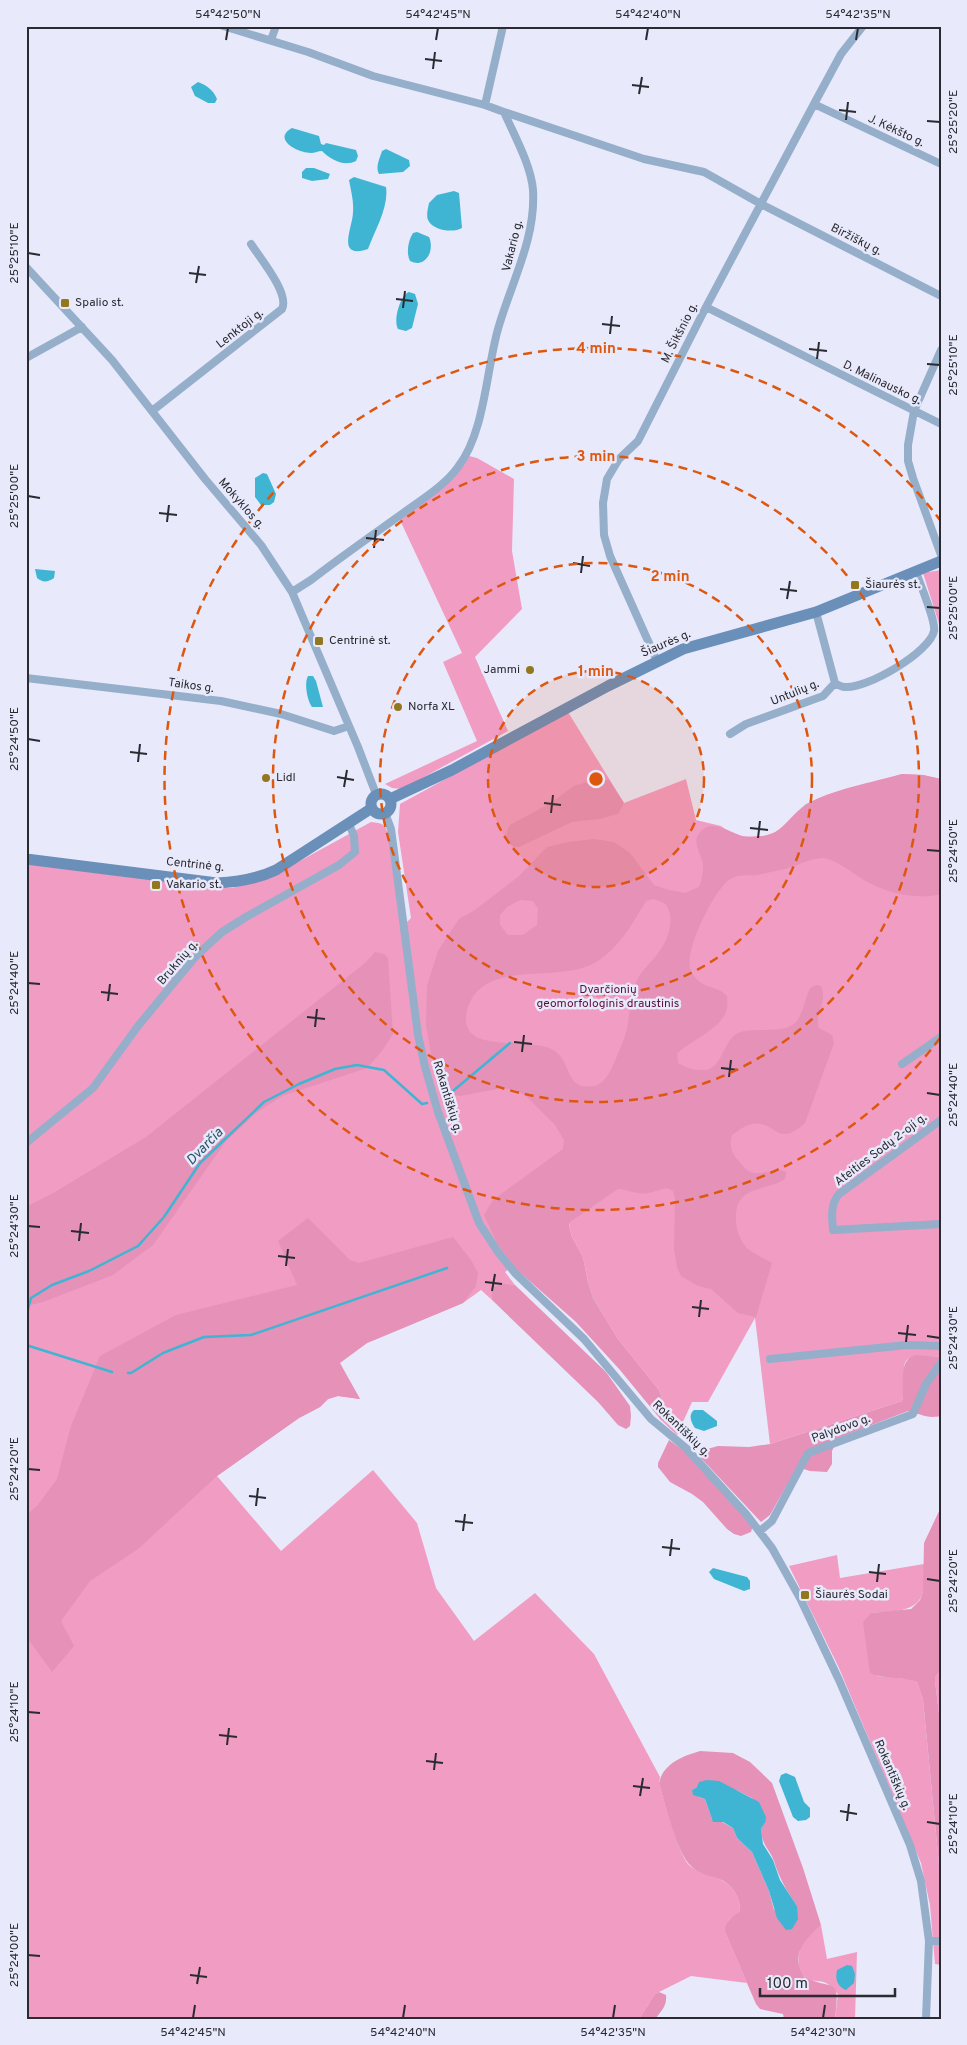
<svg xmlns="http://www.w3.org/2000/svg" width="967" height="2045" font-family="Overpass,sans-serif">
  <rect width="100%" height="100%" fill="#e8e9fb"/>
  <path fill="#f19cc3" d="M469,456L477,458L514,479L512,551L522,609L475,657L508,731L402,789L392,788L385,784L477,741L443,662L462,653L400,520C425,500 452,483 469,456Z
    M941,570V630L923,573Z
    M568,712L624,803L686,779L696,820L721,826L729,832L745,837L764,836L777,832L806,804L829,795L902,774L923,775L941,779V1357C890,1353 909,1362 902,1401L770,1444L755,1318L708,1402H692L677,1435L661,1420L666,1422L669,1419L659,1390L618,1339L593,1298L588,1282L583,1257L572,1237L569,1227L570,1223L505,1272L515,1285L504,1283L494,1288L491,1295L492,1300L481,1290L463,1303L367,1343L339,1363L360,1399L338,1396L328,1399L320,1407L299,1418L217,1476L281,1551L373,1470L417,1523L436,1588L474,1641L535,1593L594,1654L660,1777L659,1784C664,1800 679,1857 690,1866C707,1878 728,1876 737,1896C739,1902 740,1905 740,1911L729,1920L725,1932L747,1983L691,1976L655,1994L639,2019H26V863L213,888H232L267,879L371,822C376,823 381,822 385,827C392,837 399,909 402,927L411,918L398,832L400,804Z
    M837,1555L840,1578L924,1564C924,1573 925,1584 923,1592C917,1614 889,1611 871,1613L877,1676L909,1679L917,1682L923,1700L941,1885V1965L935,1964L930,1905L921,1863L839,1668L789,1566Z
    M941,1670V1730L935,1681V1677Z
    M821,1925L827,1959L857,1952L855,2019H835L838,1994C835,1991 830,1985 826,1983C820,1980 813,1982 807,1979C794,1971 798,1949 805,1939C809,1934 816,1929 821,1925Z"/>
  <path fill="#e591b8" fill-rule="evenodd" d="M902,774L923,775L941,779V894C918,901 884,892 864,880C851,872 838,861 824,858C811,857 794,868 780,870C773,872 765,873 758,875C747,876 738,873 729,880C714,890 682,954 691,971C701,991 716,984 727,996C727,1000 728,1005 727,1008C723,1029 690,1040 677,1054L678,1063C685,1067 692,1070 700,1070C723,1073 721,1042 738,1033C754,1026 782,1035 795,1023C803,1015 805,999 810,988L816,985L821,986C828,1002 814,1011 819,1028L832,1035L834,1043L805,1123C776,1149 777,1120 752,1124C745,1125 738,1131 732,1135C730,1145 730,1150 736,1158C739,1161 743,1167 747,1170C759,1179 773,1166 786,1172L785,1179C773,1187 756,1187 745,1195C730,1206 735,1238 748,1249C754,1254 764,1258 772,1263L756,1317L738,1313L711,1289L698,1286L681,1276L677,1267L674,1249L675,1198L673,1191L667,1188C657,1190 648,1195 638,1193C630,1192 625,1189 618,1189L570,1222L569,1227L572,1237L583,1257L588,1282L593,1298L618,1339L659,1390L669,1419L666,1422L661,1420L620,1370L576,1322L516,1269L497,1243L484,1215L493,1200L563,1149L564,1140L555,1125L526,1096L515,1090L502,1088L460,1096L451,1094L442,1084L431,1054L426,1025L427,986L438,951L459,919L475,910L519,876L547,847L568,842L594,839L614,842L630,853L654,885L669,890L685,893L699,887C701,881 703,875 703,868C704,856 690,843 700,832C712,818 729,832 742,836C748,837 755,837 761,836C783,835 790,814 807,804C830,790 874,782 902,774ZM653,899C656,900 661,901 664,903C676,913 669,938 661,949C654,960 642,969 636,982C628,1001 631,1025 622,1044C616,1056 609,1084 594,1086C565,1091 572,1064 556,1052C533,1033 452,1060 468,1007C485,957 559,985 596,962C619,948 633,923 646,901ZM520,900L533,901L538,909L537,925L523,935H508L500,925V915L507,907Z
    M595,780H609L624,803L618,814L599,819L572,822L519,847C505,847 504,834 510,825L549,804L574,786Z
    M375,952L384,954L388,958L393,1034L382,1051L367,1068L282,1096L256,1113L226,1141L153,1245L113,1275L43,1302L26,1306V1207L55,1192L146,1137L365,963Z
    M308,1218L350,1260L359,1263L453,1237L471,1260L478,1273L476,1286L463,1303L367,1343L340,1363L360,1399L338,1396L328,1399L320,1407L299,1418L217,1476L138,1549L90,1581L61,1621L74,1646L52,1672L26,1636V1515L37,1506L57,1479L71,1426L100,1356L176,1315L297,1285L278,1241Z
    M504,1283L515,1285L606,1372L630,1406L631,1416L630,1426L626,1429L618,1425L598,1402L492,1300L491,1295L494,1287Z
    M916,1355L941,1357V1416C926,1419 922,1414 908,1411L838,1438L832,1451V1464L827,1472L810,1471L797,1467L770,1515L761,1522L699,1456L700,1451L718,1446L749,1447L770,1444L902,1401C905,1386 897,1359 916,1355Z
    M669,1440L683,1450L753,1525L751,1532L741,1536L734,1534L727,1529L703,1502L692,1494L670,1482L658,1467V1463Z
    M941,1507V1670L935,1677V1681L941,1730V1885L923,1700L917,1682C902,1676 885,1680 870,1673L863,1622L871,1613L911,1609L920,1600L923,1592L924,1543Z
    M700,1751L733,1753L750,1762L772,1783L803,1868L821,1925C804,1940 790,1955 804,1977C835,1992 840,1974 835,2019H784L783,2014L760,2009L756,2004L725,1932C725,1921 732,1917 740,1911C740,1905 739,1902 737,1896C726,1873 707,1881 691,1866C677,1854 665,1803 659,1784C662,1764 683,1756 700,1751ZM697,1787L736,1790L752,1798L765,1823L761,1829C762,1846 769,1848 774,1861C779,1878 787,1891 797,1906L774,1910L769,1891L752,1852L737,1838L733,1828L722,1822L712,1819L705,1799L699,1797L692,1790Z
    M659,1992L666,1995C667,2006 662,2010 655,2019H639L655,1994Z"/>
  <path fill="#3fb5d3" d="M198,82C208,86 213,90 217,99L215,103H208L195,96L191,87Z
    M292,128L319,136L321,144L324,145L326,143L356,150L358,156L356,161C344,167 331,160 322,151C318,151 315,153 311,153C297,153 272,139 292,128Z
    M386,149L409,160L410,166L403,172L379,174C375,167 380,158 382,151Z
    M306,168H314L330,174L328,179L312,181L302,178V172Z
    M354,177L386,187C389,207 375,230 368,249C335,260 353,227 353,212C354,202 351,191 349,180Z
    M454,191L459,193L462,228C454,233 433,231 428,220C426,215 428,208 429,203L437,195Z
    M417,232L429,237C435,250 426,269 410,261C406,253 408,241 413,233Z
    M409,292L415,294L418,304L412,328L406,331L398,329C393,321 400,295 409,292Z
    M263,473L267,474L276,494L274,502L270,505H261L255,497V478Z
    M35,569L55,571L54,578C48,582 43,583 37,578Z
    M308,676H313L316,681L323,707H312C307,700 304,683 308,676Z
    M694,1410H703L717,1421V1426L704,1431L695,1428C691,1422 688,1415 694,1410Z
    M713,1568L747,1577L750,1581V1589L744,1591L714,1579L709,1572Z
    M786,1773L795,1777L804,1802L810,1808V1817L806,1820L798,1821L793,1817L779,1781L781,1775Z
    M707,1780L719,1781L759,1802L766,1817L765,1823L761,1829L763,1844L773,1860L780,1880L797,1906L798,1919L792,1929L786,1930L777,1918L769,1891L752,1852L737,1838L733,1828L723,1822H713L705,1799L693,1795L692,1790L697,1787L699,1782Z
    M847,1965L852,1966L855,1974L854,1983L846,1990C837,1986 835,1979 837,1970Z"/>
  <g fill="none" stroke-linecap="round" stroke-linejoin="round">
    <path stroke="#3fb5d3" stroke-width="2.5" d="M443,1098L447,1096L510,1043
      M26,1317L31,1298L52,1285L89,1271L138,1246L164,1217L200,1163L264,1102L299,1084L335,1069L357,1065L384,1070L422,1104L427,1103
      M26,1345L112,1372
      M128,1373H131L163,1353L204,1337L251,1335L447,1268"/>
    <path stroke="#95aeca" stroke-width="8" d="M223,26L308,52L373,76L485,105L504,112C514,135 531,165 533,190C536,239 511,283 498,329C486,371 485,432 458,467C445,485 424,498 406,511C374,534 342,556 311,580L292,592
      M271,40L276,26
      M814,104L941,164
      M485,105L503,26
      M504,112L644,159L704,172L761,204L941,296
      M26,267L112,360L205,479L261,545L292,592L358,747L376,794
      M706,307L941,424
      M941,350L914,411L908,445V461L913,478L941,555
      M26,358L82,327
      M152,411L282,309C290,294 260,258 251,244
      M816,612L835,683
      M657,661L610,556L604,535L603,503L607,479L619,459L638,441L706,307L814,104L841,54L863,26
      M26,678L221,701L281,714L334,731L349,726
      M730,734L746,724L823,696L835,683C838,685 841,687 845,687C867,689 930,652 934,631C936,621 920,584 916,572
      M385,813L391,829L418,1035L425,1067L438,1112L479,1223L498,1252L515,1273L584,1339L651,1419L686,1448L746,1514L772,1548L800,1598L839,1680L910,1845L921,1881L929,1941L926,2019
      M902,1064L941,1037
      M941,1120L839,1194C830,1205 832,1217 833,1230L941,1224
      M26,1143L93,1088L138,1026L196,956L222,932L246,917L339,865L355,852L354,836L349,824
      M770,1359L907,1345L941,1346
      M760,1531L772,1521L808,1453L913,1414L926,1384L941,1363
      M929,1941H941"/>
    <path stroke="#6a8fb9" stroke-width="11" d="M371 804a10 10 0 1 1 20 0a10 10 0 1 1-20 0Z
      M390,799L452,770L608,686L683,649L816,612L941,561
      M26,859L217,883C238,882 257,879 276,870L372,808"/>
  </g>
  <path fill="none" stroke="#2a2a31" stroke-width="2" d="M226,40L228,28M436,40L438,28M646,40L648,28M856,40L858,28M425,59L442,61M433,69L435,52M632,85L649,87M639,94L642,77M839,110L856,112M846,120L848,102M927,121L940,122M28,253L40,255M189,273L206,275M196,283L199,266M396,299L413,301M403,308L405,291M602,324L620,326M610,334L612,316M809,349L827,351M817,359L819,342M927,364L940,365M28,496L40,498M159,513L177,515M167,522L169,505M366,538L384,540M374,548L376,530M573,563L590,566M581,573L583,556M780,589L797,591M787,599L790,581M927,607L940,608M28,739L40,741M130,752L147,754M138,762L140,744M337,777L354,780M344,787L347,770M544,803L561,805M551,813L553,795M750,828L768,830M758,838L760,821M927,850L940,851M28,983L40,984M101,992L118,994M108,1001L110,984M307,1017L325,1019M315,1027L317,1009M514,1042L532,1044M522,1052L524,1035M721,1068L738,1070M729,1077L731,1060M927,1093L940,1095M28,1226L40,1227M71,1231L89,1233M79,1241L81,1223M278,1256L295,1258M286,1266L288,1249M485,1282L502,1284M492,1291L495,1274M692,1307L709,1309M699,1317L701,1300M898,1333L916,1335M927,1336L940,1338M906,1342L908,1325M28,1469L40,1470M249,1496L266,1498M256,1506L258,1488M455,1521L473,1523M463,1531L465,1514M662,1547L680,1549M670,1556L672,1539M869,1572L886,1574M927,1579L940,1581M877,1582L879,1564M28,1712L40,1713M219,1735L237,1737M227,1745L229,1728M426,1761L443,1763M434,1770L436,1753M633,1786L650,1788M640,1796L643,1778M840,1811L857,1814M847,1821L849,1804M927,1822L940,1824M28,1955L40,1956M190,1975L207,1977M197,1984L200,1967M193,2018L195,2005M403,2018L405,2005M613,2018L615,2005M823,2018L825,2005"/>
  <circle cx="596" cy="779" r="108" fill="#de570e" fill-opacity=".12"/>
  <g fill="none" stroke="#de570e" stroke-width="2.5" stroke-dasharray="9 6">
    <circle cx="596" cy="779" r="108"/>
    <circle cx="596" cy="779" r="216"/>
    <circle cx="596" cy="779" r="323"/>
    <path d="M940 1038A431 431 0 1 1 940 520"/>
  </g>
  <g fill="#93771e" stroke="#e8e9fb" stroke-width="2">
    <rect x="60" y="298" width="10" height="10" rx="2.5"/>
    <rect x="850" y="580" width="10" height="10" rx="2.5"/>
    <rect x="314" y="636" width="10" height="10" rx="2.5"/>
    <circle cx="530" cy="670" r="5"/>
    <circle cx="398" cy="707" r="5"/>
    <circle cx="266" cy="778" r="5"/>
    <rect x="151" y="880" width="10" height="10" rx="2.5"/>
    <rect x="800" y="1590" width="10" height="10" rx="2.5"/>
  </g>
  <g text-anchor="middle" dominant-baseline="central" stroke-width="5" stroke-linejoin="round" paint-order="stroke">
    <g font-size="12" fill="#2a2a31" stroke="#e8e9fb">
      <text transform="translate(896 131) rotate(25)">J. Kėkšto g.</text>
      <text transform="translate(856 240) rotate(27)">Biržiškų g.</text>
      <text transform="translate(513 246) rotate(-76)">Vakario g.</text>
      <text transform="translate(240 329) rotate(-38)">Lenktoji g.</text>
      <text transform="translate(680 333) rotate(-63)">M. Šikšnio g.</text>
      <text transform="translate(882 383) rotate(26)">D. Malinausko g.</text>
      <text transform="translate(241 504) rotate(49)">Mokyklos g.</text>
      <text transform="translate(666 644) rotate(-23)">Šiaurės g.</text>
      <text transform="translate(191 686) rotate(8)">Taikos g.</text>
      <text transform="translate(795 693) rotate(-22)">Untulių g.</text>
      <text transform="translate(195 865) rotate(6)">Centrinė g.</text>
      <text transform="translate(178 963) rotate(-49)">Bruknių g.</text>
      <text transform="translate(447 1097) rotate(73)">Rokantiškių g.</text>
      <text transform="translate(881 1150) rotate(-37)">Ateities Sodų 2-oji g.</text>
      <text transform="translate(681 1429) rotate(44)">Rokantiškių g.</text>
      <text transform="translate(841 1429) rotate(-20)">Palydovo g.</text>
      <text transform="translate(892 1775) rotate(67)">Rokantiškių g.</text>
    </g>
    <g font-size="12" fill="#2a2a31" stroke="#e8e9fb" text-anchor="start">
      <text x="75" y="303">Spalio st.</text>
      <text x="865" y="585">Šiaurės st.</text>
      <text x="329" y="641">Centrinė st.</text>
      <text x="520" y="670" text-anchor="end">Jammi</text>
      <text x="408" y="707">Norfa XL</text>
      <text x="276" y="778">Lidl</text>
      <text x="166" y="885">Vakario st.</text>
      <text x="815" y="1595">Šiaurės Sodai</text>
    </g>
    <g font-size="12" fill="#5b113b" stroke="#e8e9fb">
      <text x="608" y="990">Dvarčionių<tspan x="608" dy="14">geomorfologinis draustinis</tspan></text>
    </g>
    <g font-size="14" font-style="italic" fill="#235361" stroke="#e8e9fb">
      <text transform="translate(205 1147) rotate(-46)">Dvarčia</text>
    </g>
  </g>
  <circle cx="596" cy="779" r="8" fill="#de570e" stroke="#e8e9fb" stroke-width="2.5"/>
  <g font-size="15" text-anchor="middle" font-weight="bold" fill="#de570e" stroke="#e8e9fb" stroke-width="5" stroke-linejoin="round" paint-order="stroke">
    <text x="596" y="353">4 min</text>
    <text x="596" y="461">3 min</text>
    <text x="670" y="581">2 min</text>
    <text x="596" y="676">1 min</text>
  </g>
  <rect width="967" height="2045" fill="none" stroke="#e8e9fb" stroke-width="55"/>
  <path d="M760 1988v8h135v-8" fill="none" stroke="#2a2a31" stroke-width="2.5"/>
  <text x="767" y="1988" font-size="15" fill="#2a2a31" stroke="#e8e9fb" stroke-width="4" paint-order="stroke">100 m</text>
  <rect x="28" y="28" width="912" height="1990" fill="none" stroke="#2a2a31" stroke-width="2"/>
  <g font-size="12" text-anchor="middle" fill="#2a2a31">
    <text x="228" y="18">54°42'50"N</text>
    <text x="438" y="18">54°42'45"N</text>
    <text x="648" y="18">54°42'40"N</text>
    <text x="858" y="18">54°42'35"N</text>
    <text transform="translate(953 122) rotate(-90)" y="4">25°25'20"E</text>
    <text transform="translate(14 253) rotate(-90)" y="4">25°25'10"E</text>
    <text transform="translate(953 365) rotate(-90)" y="4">25°25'10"E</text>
    <text transform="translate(14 496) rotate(-90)" y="4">25°25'00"E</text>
    <text transform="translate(953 608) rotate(-90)" y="4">25°25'00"E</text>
    <text transform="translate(14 739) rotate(-90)" y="4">25°24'50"E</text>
    <text transform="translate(953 851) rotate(-90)" y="4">25°24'50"E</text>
    <text transform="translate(14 983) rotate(-90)" y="4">25°24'40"E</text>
    <text transform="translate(953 1095) rotate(-90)" y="4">25°24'40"E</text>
    <text transform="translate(14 1226) rotate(-90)" y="4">25°24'30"E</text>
    <text transform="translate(953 1338) rotate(-90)" y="4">25°24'30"E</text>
    <text transform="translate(14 1469) rotate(-90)" y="4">25°24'20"E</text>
    <text transform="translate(953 1581) rotate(-90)" y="4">25°24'20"E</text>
    <text transform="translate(14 1712) rotate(-90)" y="4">25°24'10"E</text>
    <text transform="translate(953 1824) rotate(-90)" y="4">25°24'10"E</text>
    <text transform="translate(14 1955) rotate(-90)" y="4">25°24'00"E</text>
    <text x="193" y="2036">54°42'45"N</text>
    <text x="403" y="2036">54°42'40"N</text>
    <text x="613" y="2036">54°42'35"N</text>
    <text x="823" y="2036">54°42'30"N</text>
  </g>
</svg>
